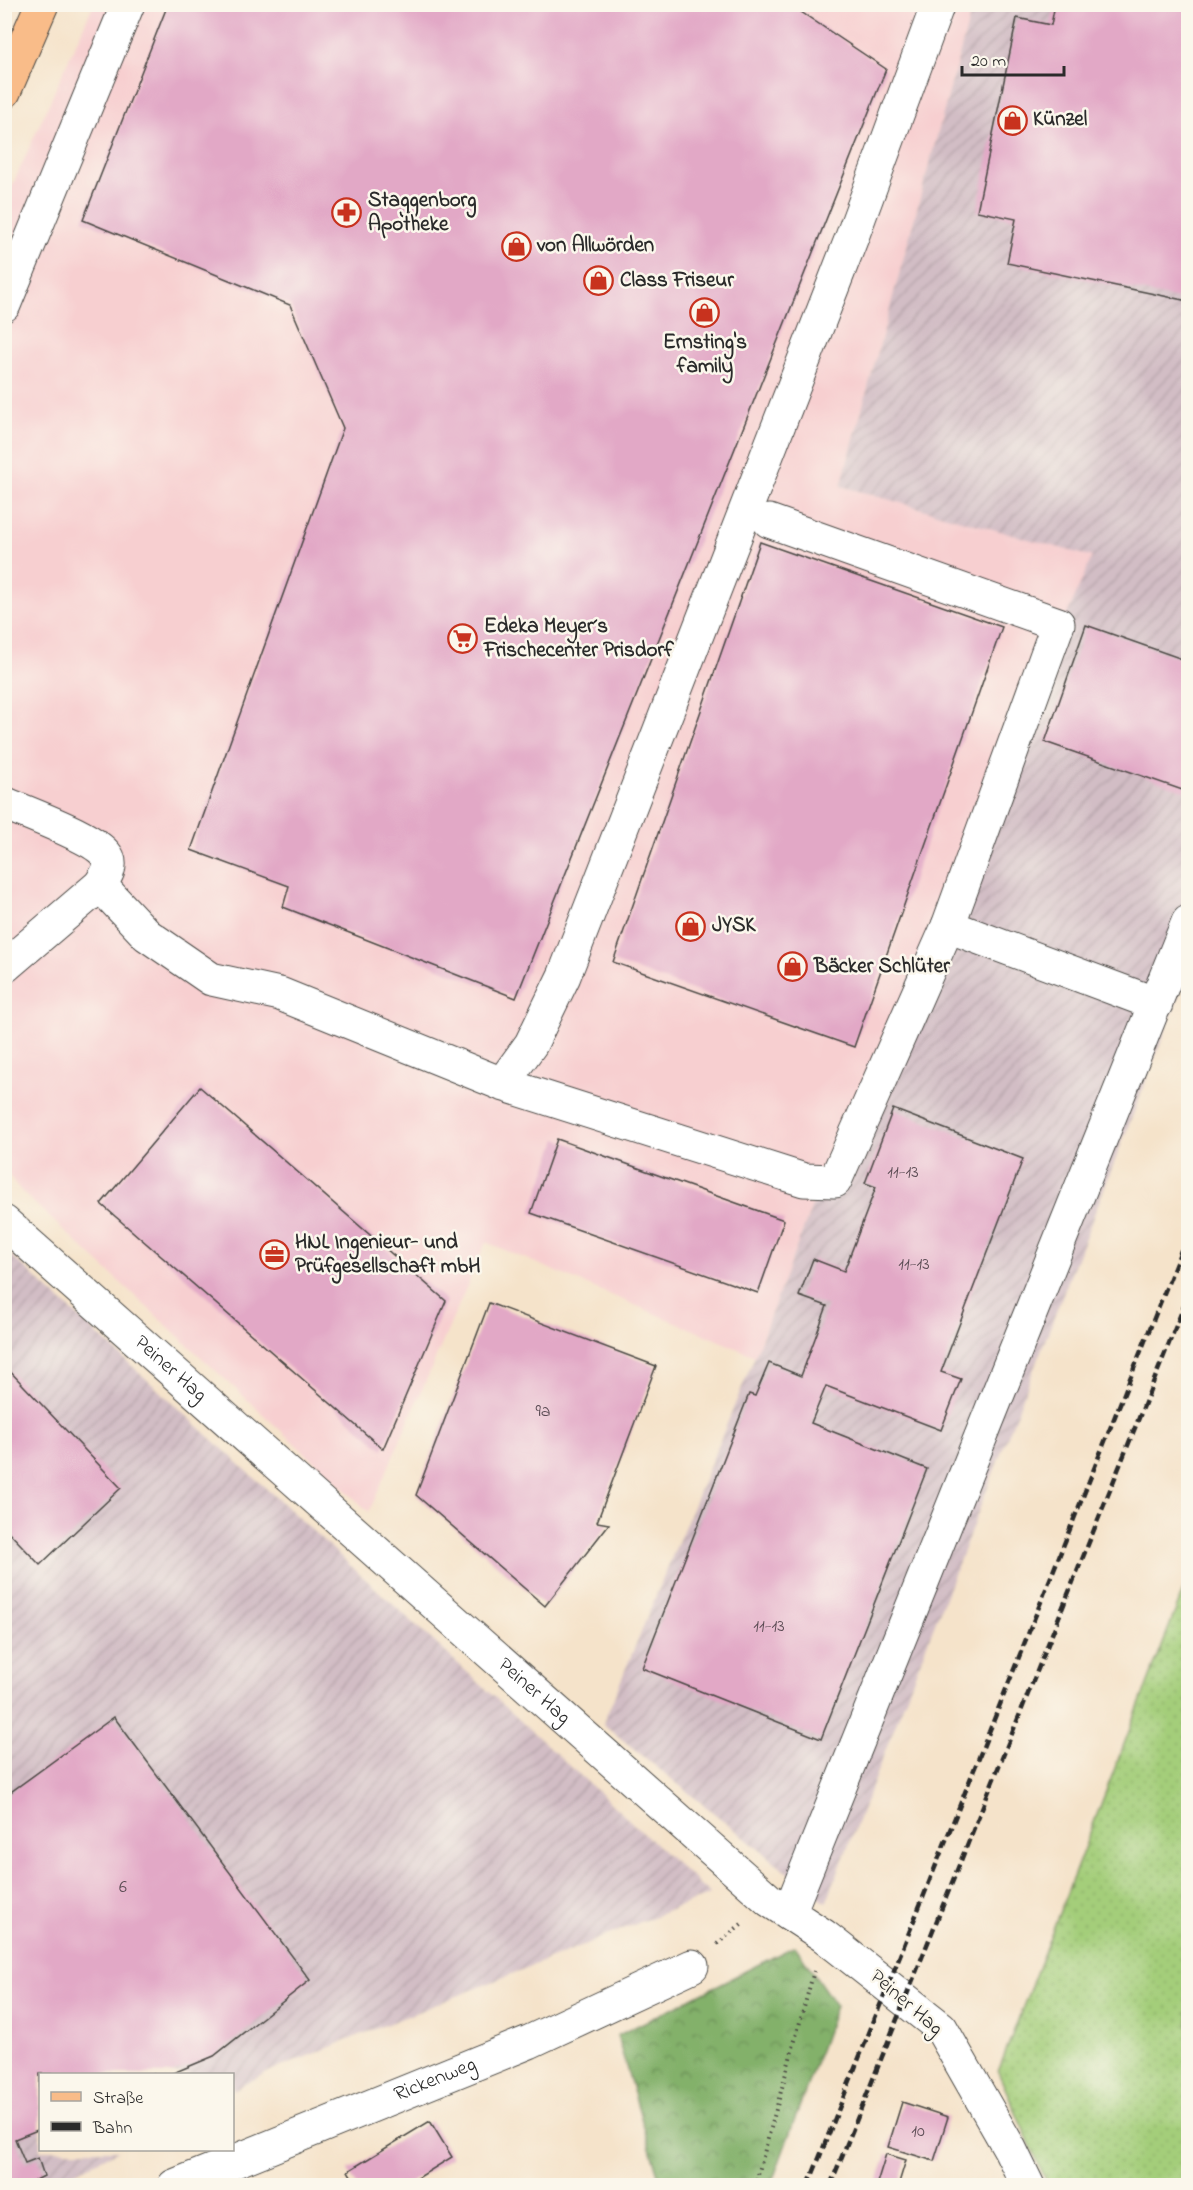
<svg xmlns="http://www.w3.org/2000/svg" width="1193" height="2190" font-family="'Indie Flower',sans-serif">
  <defs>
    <pattern id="industrial-furrows" width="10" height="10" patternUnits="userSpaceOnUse" patternTransform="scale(1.5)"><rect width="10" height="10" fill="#d2bdc5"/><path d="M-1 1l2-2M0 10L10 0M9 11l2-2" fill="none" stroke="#b4a3a9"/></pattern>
    <pattern id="grass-dots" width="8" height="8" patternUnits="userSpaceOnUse" patternTransform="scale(1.5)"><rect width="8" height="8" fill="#a4ce7a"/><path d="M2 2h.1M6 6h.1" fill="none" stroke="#8db16a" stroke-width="1.8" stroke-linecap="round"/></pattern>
    <pattern id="forest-crowns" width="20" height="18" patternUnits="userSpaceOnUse" patternTransform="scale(1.5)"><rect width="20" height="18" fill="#83b16a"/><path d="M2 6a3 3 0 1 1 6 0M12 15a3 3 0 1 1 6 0" fill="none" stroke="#6b9057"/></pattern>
  </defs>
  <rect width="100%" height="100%" fill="#fbf7ec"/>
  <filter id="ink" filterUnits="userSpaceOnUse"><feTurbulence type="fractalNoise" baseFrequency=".0167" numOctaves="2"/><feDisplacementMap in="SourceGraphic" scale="12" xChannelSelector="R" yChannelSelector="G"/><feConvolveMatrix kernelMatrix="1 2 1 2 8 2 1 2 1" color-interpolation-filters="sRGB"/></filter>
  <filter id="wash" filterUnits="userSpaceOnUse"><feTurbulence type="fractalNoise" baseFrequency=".008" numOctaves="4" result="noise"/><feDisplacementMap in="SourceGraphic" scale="24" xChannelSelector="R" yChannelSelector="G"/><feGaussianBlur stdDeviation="1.35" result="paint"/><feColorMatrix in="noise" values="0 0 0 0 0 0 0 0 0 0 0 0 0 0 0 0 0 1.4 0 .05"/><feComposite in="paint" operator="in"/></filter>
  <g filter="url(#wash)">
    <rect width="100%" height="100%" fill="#f5e3ca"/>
    <path fill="#f7cfd0" d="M93,5H973L841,486L1093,556L814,1201L755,1356L486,1242L369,1512L20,1190L5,1170V202Z"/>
    <path fill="url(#industrial-furrows)" d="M973,5H1188V973L826,1903L603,1724L755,1356L814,1201L1092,557L841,486Z
      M4,1249L710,1894L266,2073L233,2090L232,2074H40V2150H119L50,2185H35L4,2142Z"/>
    <path fill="url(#grass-dots)" stroke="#687c52" stroke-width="1.5" d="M1188,1578V2185H1048L998,2072Z"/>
    <path fill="url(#forest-crowns)" stroke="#576e4a" stroke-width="1.5" d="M795,1946L836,2006L771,2185H661L617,2036Z"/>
    <g id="blocks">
      <path fill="#e2a8c6" d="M168,4H789L886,69L516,998L283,907L289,886L191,850L343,428L290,305L83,220Z
        M1055,4H1188V301L1007,263L1016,219L977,211L1017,18L1051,25Z
        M760,542L1002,627L854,1047L613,962Z
        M1086,625L1188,661V792L1045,742Z
        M200,1087L446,1301L383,1449L101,1204Z
        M893,1109L1023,1159L941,1372L961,1379L941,1430L826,1386L811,1423L927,1469L821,1739L642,1668L749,1394L755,1396L769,1363L801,1376L827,1306L799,1296L813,1259L844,1271L876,1187L865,1183Z
        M557,1139L784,1220L758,1293L531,1213Z
        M489,1303L656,1366L597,1522L609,1524L545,1606L416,1495Z
        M4,1365L121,1488L40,1565L4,1527Z
        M114,1717L310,1980L214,2056L171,2074H40V2129L15,2139L25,2163L38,2158L44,2176L24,2186H4V1797Z
        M902,2102L948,2117L934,2161L888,2147Z
        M430,2121L452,2157L405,2186H357L348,2171Z
        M886,2154L906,2160L898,2186H876Z"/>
    </g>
  </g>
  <g filter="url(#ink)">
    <use href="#blocks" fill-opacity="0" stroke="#494743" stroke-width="1.5"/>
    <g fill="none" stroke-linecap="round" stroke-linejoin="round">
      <defs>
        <g id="minor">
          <path d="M4,305L128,4"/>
          <path d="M4,803C26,813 100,839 108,858C112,868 105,877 100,885L4,967"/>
          <path d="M100,885L147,935L211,979L280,994L502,1084L804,1180L835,1181L948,926L1058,624L769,521"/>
          <path d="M948,926L1156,1004"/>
          <path d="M502,1084L531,1044L564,976L852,237L938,4"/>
          <path id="s1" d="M4,1222L769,1900L824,1936L941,2028L1010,2149L1028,2186"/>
          <path d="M789,1913L1188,922"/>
          <path id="s2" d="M174,2186L529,2042L692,1966"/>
        </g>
        <path id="major" d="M4,92L42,4"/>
      </defs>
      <use href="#minor" stroke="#494743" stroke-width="35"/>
      <use href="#major" stroke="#494743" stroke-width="35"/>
      <path stroke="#494743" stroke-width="4" stroke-dasharray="1.5 4.5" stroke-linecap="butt" d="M717,1944L744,1922
        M755,2186L814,1971"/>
      <use href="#minor" stroke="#fff" stroke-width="33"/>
      <use href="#major" stroke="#f9bc89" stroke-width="33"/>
      <path stroke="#2b2b2b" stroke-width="4.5" stroke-dasharray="9 4.5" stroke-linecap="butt" d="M808,2186L1188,1233
        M830,2186L1188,1296"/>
    </g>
  </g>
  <defs>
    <symbol id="shop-ring" viewBox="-11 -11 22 22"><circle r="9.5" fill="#fbf7ec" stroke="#c8321e" stroke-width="1.5"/><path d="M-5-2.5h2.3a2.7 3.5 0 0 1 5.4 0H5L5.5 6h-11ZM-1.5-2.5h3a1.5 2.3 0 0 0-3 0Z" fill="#c8321e"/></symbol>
    <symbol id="pharmacy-ring" viewBox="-11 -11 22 22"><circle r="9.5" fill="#fbf7ec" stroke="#c8321e" stroke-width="1.5"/><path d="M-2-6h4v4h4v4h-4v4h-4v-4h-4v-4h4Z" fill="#c8321e"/></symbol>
    <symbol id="supermarket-ring" viewBox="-11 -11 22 22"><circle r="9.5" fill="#fbf7ec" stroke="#c8321e" stroke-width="1.5"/><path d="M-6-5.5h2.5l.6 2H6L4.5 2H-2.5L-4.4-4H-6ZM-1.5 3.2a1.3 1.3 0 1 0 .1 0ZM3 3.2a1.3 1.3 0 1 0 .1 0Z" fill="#c8321e"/></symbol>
    <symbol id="office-ring" viewBox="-11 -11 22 22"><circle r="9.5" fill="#fbf7ec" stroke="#c8321e" stroke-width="1.5"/><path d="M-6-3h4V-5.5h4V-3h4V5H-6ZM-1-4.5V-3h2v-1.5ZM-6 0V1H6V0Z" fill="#c8321e"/></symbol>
  </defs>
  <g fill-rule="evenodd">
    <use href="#shop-ring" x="996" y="104" width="33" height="33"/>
    <use href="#pharmacy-ring" x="330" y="196" width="33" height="33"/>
    <use href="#shop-ring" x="500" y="230" width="33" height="33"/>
    <use href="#shop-ring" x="582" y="264" width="33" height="33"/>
    <use href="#shop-ring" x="688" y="296" width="33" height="33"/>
    <use href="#supermarket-ring" x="446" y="622" width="33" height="33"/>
    <use href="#shop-ring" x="674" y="910" width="33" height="33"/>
    <use href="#shop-ring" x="776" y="950" width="33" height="33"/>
    <use href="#office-ring" x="258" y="1238" width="33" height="33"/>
  </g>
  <g text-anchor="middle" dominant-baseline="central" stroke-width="5" stroke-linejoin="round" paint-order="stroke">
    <g font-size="18" fill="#594a52">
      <text x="903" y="1173">11-13</text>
      <text x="914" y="1265">11-13</text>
      <text x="543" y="1412">9a</text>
      <text x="769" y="1627">11-13</text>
      <text x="123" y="1888">6</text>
      <text x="918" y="2132">10</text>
    </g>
    <g font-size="21" font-weight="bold" fill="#2b2b2b" stroke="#fbf7ec" text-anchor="start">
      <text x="1033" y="120">Künzel</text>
      <text x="368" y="201">Staggenborg<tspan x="368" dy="24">Apotheke</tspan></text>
      <text x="537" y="246">von Allwörden</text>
      <text x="620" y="281">Class Friseur</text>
      <text x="705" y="343" text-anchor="middle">Ernsting's<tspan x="705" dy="24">family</tspan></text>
      <text x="484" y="627">Edeka Meyer´s<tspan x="484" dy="24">Frischecenter Prisdorf</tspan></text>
      <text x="712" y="926">JYSK</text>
      <text x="814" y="967">Bäcker Schlüter</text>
      <text x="295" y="1243">HNL Ingenieur- und<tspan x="295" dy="24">Prüfgesellschaft mbH</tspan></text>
    </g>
    <g font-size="21" fill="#2b2b2b" stroke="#fbf7ec">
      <text stroke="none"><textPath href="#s1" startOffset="222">Peiner Hag</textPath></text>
      <text stroke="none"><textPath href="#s1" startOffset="708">Peiner Hag</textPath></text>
      <text transform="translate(906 2003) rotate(41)">Peiner Hag</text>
      <text stroke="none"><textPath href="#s2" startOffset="282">Rickenweg</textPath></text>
    </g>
  </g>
  <rect width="1193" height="2190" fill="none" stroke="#fbf7ec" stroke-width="24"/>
  <rect x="39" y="2073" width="195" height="78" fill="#fbf7ec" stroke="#a8a59f" stroke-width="1.5"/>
  <rect x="51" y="2092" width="30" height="9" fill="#f9bc89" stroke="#a8a59f" stroke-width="1.5"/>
  <text x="93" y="2103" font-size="18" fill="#2b2b2b">Straße</text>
  <rect x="51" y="2122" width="30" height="9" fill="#2b2b2b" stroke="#a8a59f" stroke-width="1.5"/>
  <text x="93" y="2133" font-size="18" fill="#2b2b2b">Bahn</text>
  <path d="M962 66v9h102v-9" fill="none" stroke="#2b2b2b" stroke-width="3"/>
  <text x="971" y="66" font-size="18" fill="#2b2b2b" stroke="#fbf7ec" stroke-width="4.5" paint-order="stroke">20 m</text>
</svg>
